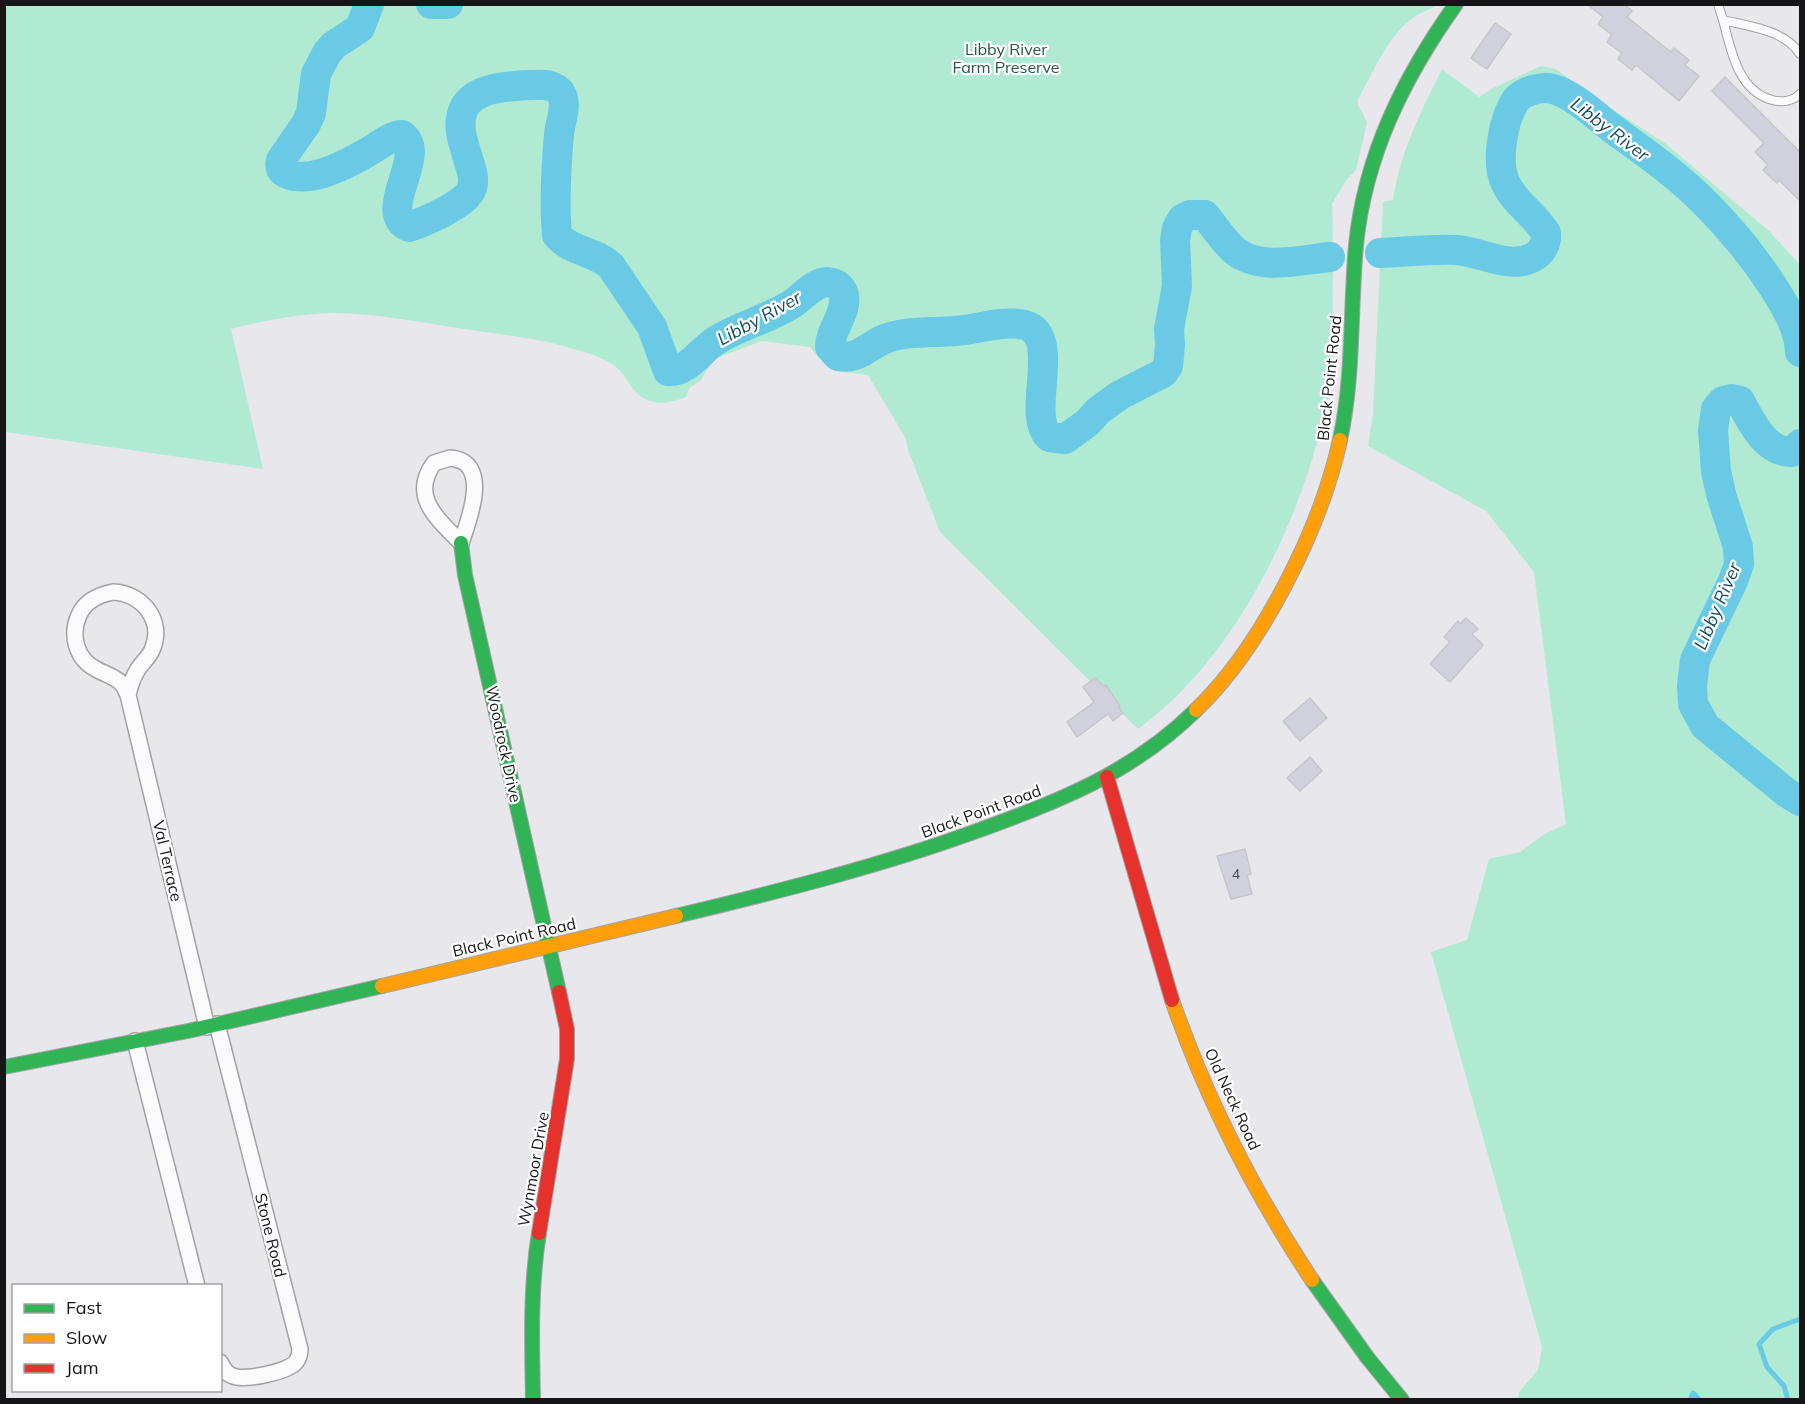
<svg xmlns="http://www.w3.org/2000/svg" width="1805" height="1404" font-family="Mulish,sans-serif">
  <rect width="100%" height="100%" fill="#e7e7ec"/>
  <path fill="#b0ead3" d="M5,5H1437C1428,11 1417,13 1409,21C1386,40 1373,73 1358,99V105L1367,122L1356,170L1347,179L1332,204L1333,236L1330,258L1334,253C1331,305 1335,357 1327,408C1326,417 1321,426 1319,435C1291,541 1229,663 1138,729L940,532L908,450L906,439L868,375C834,370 832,375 810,347L762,341L714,359L700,381L689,388L686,397C670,403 654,407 639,395C629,387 626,373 612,364C600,356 584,352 570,348C538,338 504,335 471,330C424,323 377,313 330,313C296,314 263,321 231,329L263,469L5,432Z
    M1541,66L1556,69L1589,94L1666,144L1769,231L1800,265V1399H1518L1519,1392L1538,1370L1542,1347L1431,952L1467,940L1489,859L1520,852L1543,835L1566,824L1534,572L1486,511L1368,446L1373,414L1383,202L1393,200C1400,153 1421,111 1442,69L1479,97L1493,88Z"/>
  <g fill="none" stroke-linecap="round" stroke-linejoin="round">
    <path stroke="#6acae6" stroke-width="5" d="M1690,1400L1693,1393L1700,1400
      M1788,1400L1784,1386L1767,1367L1759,1344L1773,1329L1800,1319"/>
    <path stroke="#6acae6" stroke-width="30" d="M369,4L360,28L334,45L327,53L316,74L311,113L306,124L281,160C279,167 281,172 288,174C311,184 349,163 368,152C379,146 389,136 402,135C429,155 375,211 409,227C424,222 466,204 471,190C476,180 471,168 468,159C466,150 462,141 461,132C455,86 504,86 537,85C548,84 560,87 563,98C566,110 560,123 559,134C556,168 554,202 557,235C571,252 595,251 611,266L652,327L668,371C688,373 701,349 717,340C741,325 768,319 792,304C803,297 813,283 827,282C835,282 842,287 844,295C847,314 830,329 830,347L838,356C855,360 866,349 880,341C902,330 931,333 956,331C976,330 999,321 1019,324C1067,329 1024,413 1049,437L1065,439L1087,423L1099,410L1120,395L1163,373L1168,366L1170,345L1169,329L1177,286L1175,240L1177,228L1182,219L1190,215H1205C1214,226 1223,241 1235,251C1260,271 1300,260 1330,257
      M431,4H448
      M1380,253C1405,252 1431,249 1456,250C1481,251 1515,273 1538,254C1544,248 1547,242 1546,233C1535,215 1515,203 1506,184C1495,163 1503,119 1516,100C1523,91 1542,86 1553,89C1572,94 1595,115 1610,127C1643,151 1678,175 1706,204C1731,229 1753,256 1772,285C1785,305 1799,328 1800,352
      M1800,444L1792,452C1765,452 1752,423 1740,401L1731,399L1723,401L1716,409L1713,430L1716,471L1721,494L1738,547L1739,564L1733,581L1695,660L1692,686L1693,704L1705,726L1787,793L1800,801"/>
  </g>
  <path fill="#d1d1dd" stroke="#c6c6ca" stroke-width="1.5" d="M1587,4H1624L1632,11L1627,17L1671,52L1674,48L1689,60L1685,65L1699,76L1679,101L1636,65L1632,70L1618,59L1622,53L1607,42L1612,35L1598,24L1603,17Z
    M1495,23L1511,34L1487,69L1471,58Z
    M1725,77L1800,152V201L1779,180L1777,183L1763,170L1768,165L1755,152L1764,143L1712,91Z
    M1466,618L1478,629L1472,634L1483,645L1450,682L1430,664L1450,642L1444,637L1458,621L1460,624Z
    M1095,678L1104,687L1106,685L1120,706L1118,707L1123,713L1113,721L1108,714L1077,737L1067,722L1094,702L1083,687Z
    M1310,698L1327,718L1300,741L1283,721Z
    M1310,757L1322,771L1300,791L1287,778Z
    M1245,849L1251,874L1247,875L1252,894L1231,899L1217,856Z"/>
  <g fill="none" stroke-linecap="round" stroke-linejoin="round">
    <defs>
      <path id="lane" d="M1718,4L1723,20
        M1800,54C1785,30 1748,26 1723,20C1731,49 1737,88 1769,99C1780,103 1792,102 1800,94"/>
      <path id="street" d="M450,458C492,461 469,520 461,543C439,520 409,497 434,463Z
        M113,592C142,593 165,621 152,650C149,657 143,662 138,669C133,677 130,686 128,695C126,691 124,686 121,683C114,676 104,674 96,669C76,659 70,635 79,615C85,601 98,595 113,592Z
        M128,695L207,1027
        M217,1024L300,1349C300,1355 299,1358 296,1362C288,1372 244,1381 233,1376C226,1374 223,1368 220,1362
        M135,1041L197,1286"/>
      <path id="fast" d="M1340,440C1354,376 1350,310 1356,245C1365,155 1404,77 1456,4
        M461,543L465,575L559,992
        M676,916C776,892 877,867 974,832C1059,801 1131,774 1196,710
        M4,1067L188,1031L382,986
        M1312,1280L1367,1357L1402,1400
        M533,1400C532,1344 530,1288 539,1233"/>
      <path id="slow" d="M1196,710C1261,648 1321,528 1340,440
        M382,986L676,916
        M1172,1000C1206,1098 1255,1194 1312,1280"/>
      <path id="jam" d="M1107,777L1172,1000
        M539,1233L567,1059V1029L559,992"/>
    </defs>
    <use href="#lane" stroke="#a2a2a6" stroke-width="10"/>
    <use href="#street" stroke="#a2a2a6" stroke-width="18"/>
    <use href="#fast" stroke="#a2a2a6" stroke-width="16"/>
    <use href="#slow" stroke="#a2a2a6" stroke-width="16"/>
    <use href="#jam" stroke="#a2a2a6" stroke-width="16"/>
    <use href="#lane" stroke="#fbfbfc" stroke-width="8"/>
    <use href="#street" stroke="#fbfbfc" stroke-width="15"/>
    <use href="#fast" stroke="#30b455" stroke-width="14"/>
    <use href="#slow" stroke="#ff9f0a" stroke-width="14"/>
    <use href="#jam" stroke="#e5322d" stroke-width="14"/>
  </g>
  <g text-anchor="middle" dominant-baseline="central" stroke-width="4.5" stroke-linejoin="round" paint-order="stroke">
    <g font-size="14" fill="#48484d">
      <text x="1236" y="874">4</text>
    </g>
    <g font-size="16" fill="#285643" stroke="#fff">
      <text x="1006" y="49">Libby River<tspan x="1006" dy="18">Farm Preserve</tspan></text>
    </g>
    <g font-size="16" fill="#161619" stroke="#fff">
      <text transform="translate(1329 378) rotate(-84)">Black Point Road</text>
      <text transform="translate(504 744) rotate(78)">Woodrock Drive</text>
      <text transform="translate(981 811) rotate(-20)">Black Point Road</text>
      <text transform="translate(168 861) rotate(77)">Val Terrace</text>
      <text transform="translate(514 937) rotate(-13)">Black Point Road</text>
      <text transform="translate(1233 1099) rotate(65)">Old Neck Road</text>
      <text transform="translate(533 1169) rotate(-80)">Wynmoor Drive</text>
      <text transform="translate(271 1235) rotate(76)">Stone Road</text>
    </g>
    <g font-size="18" font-style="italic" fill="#144c5c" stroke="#fff">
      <text transform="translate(1610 129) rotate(37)">Libby River</text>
      <text transform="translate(759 318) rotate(-29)">Libby River</text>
      <text transform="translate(1717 606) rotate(-67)">Libby River</text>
    </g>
  </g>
  <rect width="1805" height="1404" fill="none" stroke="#161619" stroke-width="12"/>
  <rect x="12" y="1284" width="210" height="108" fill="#ffffff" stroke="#a2a2a3" stroke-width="1.5"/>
  <rect x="24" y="1304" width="30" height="9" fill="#30b455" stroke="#a2a2a3" stroke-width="1.5"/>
  <text x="66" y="1314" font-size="18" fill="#161619">Fast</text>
  <rect x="24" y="1334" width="30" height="9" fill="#ff9f0a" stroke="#a2a2a3" stroke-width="1.5"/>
  <text x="66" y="1344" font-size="18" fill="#161619">Slow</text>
  <rect x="24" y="1364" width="30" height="9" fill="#e5322d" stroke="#a2a2a3" stroke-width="1.5"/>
  <text x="66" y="1374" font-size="18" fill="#161619">Jam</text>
</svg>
